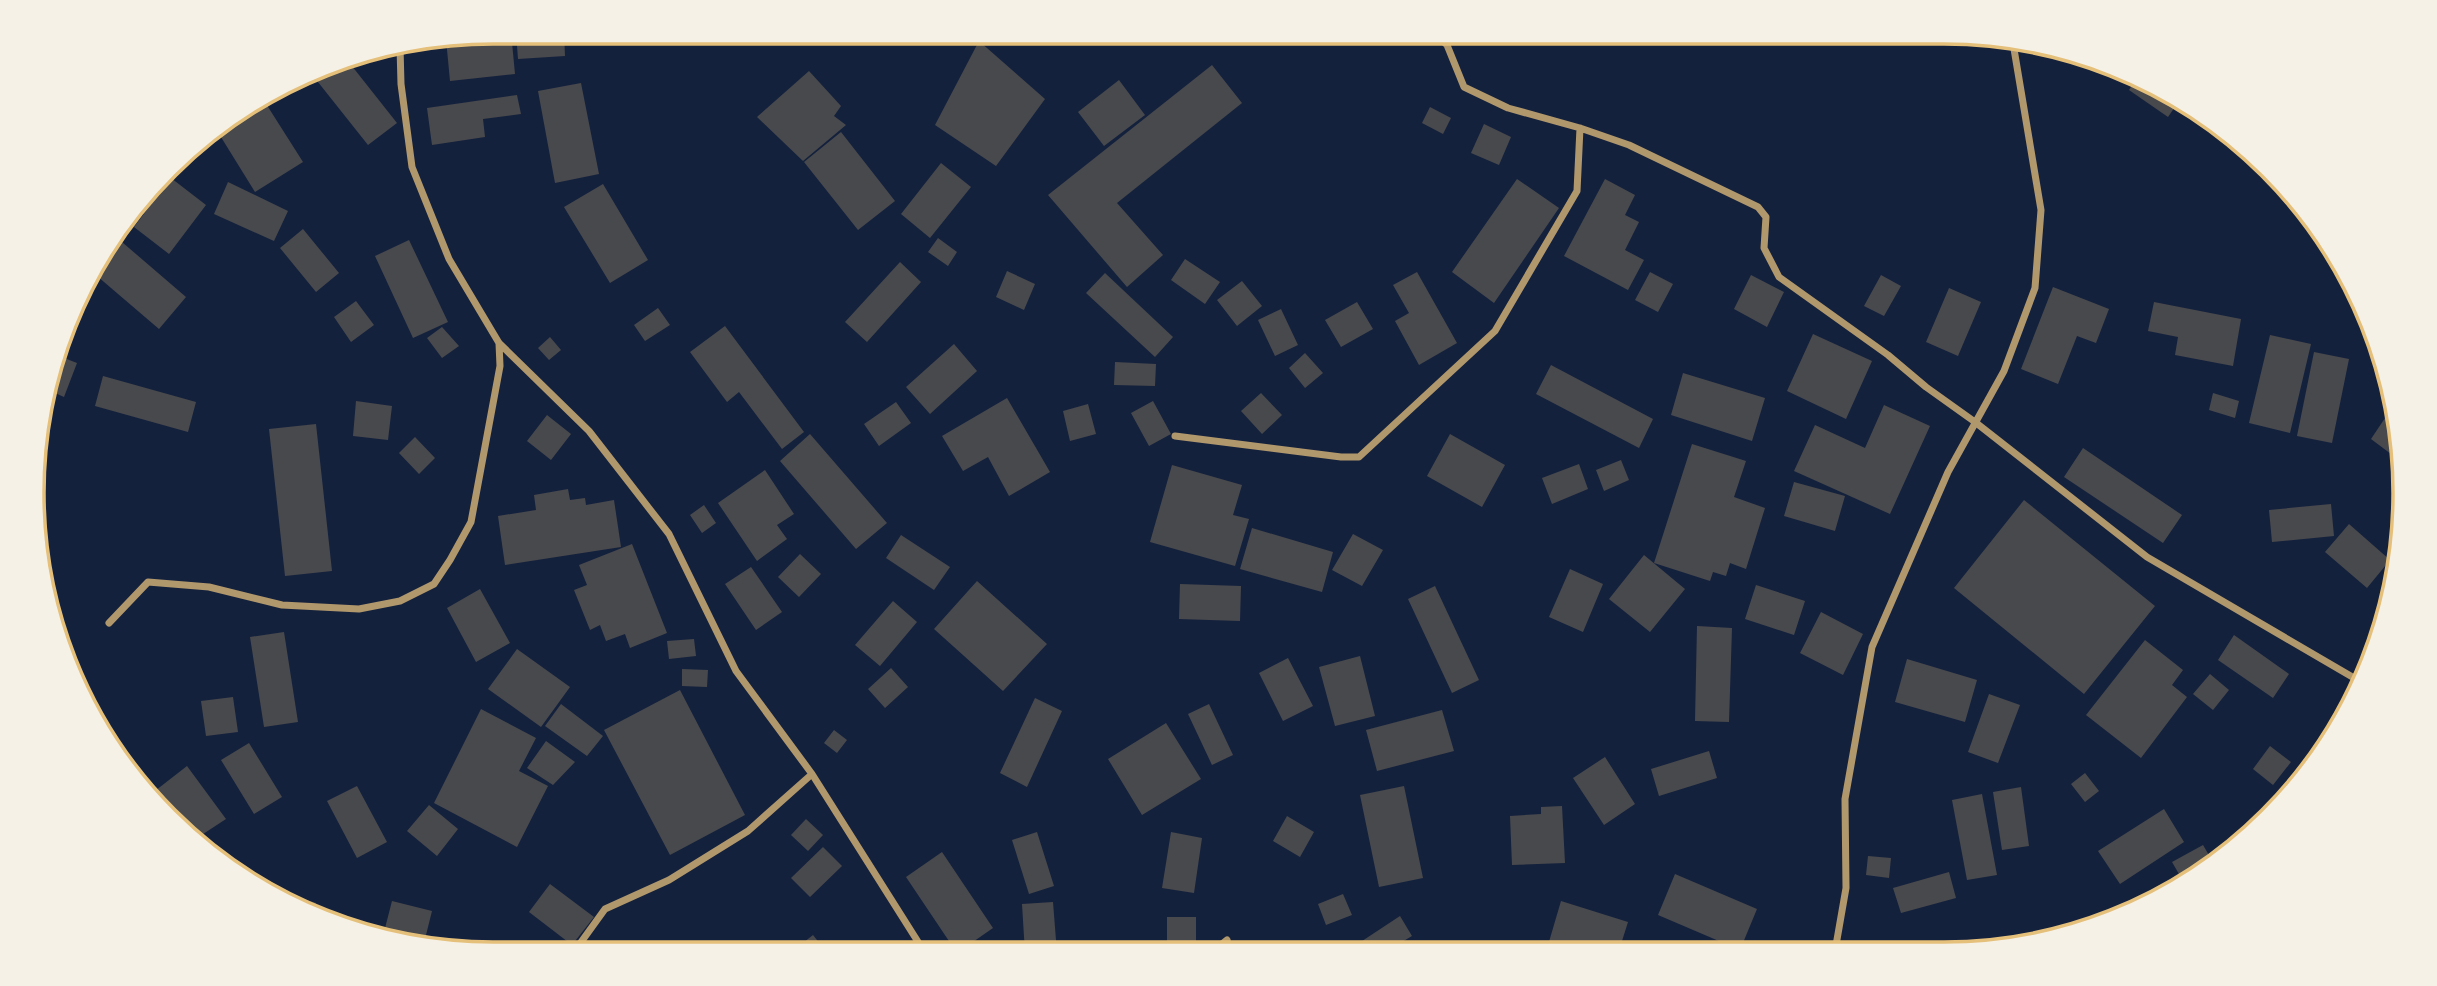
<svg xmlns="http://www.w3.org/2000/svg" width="2437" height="986" font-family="'Titillium Web',sans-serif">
  <rect width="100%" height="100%" fill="#14213d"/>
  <path fill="#48494c" d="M493,32H511L515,74L450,81L446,39Z
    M516,32H564L565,56L518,59Z
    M979,41L1045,99L996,166L935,125Z
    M2059,51L2092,56L2104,61L2098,73Z
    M344,56L397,123L368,145L314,77Z
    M1212,65L1242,103L1117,203L1163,255L1127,287L1048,195Z
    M809,71L841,106L834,116L846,125L803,161L757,117Z
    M2138,76L2181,98L2168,117L2129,90Z
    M1119,80L1145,115L1104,146L1078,112Z
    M581,83L599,174L555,183L538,91Z
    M517,95L521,114L483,119L485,137L432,145L427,108Z
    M263,99L303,162L255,192L216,129Z
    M1430,107L1451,118L1443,134L1422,123Z
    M1484,124L1511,137L1499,165L1471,153Z
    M841,132L895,201L858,230L804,162Z
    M941,163L971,187L930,238L901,214Z
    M171,178L206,205L169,254L134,227Z
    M1517,179L1559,208L1494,303L1452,272Z
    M1605,179L1635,195L1625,215L1639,222L1625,250L1644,260L1628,290L1564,256Z
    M228,182L288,211L274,241L214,214Z
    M603,184L648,260L610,283L564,207Z
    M303,229L339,273L316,292L280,248Z
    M115,236L186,297L159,329L90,270L93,263Z
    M938,238L957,252L948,266L928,252Z
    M409,240L448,322L413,338L375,256Z
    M1185,259L1220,282L1205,304L1171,280Z
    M900,262L921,282L867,342L845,322Z
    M1007,271L1035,284L1024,310L996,297Z
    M1417,272L1457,343L1419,365L1395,321L1409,313L1393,285Z
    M1650,272L1673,284L1658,312L1635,300Z
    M1105,273L1173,337L1155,357L1086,293Z
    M1751,275L1784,292L1767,327L1734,309Z
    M1881,275L1901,286L1884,316L1864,306Z
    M1242,281L1262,306L1237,326L1217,300Z
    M2053,287L2109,309L2096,343L2077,336L2058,384L2021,369Z
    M1949,288L1981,302L1958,356L1926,342Z
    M356,301L374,325L351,342L334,317Z
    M1357,302L1373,329L1341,347L1325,320Z
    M2154,302L2241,319L2233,366L2175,355L2178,337L2148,331Z
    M658,308L670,325L645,341L634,325Z
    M1281,309L1298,345L1275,356L1258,320Z
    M725,326L804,432L782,449L739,392L727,402L690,352Z
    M442,327L459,346L442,358L427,338Z
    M1813,334L1872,361L1846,419L1787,391Z
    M2270,335L2311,344L2290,433L2249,423Z
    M550,337L561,350L549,360L538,348Z
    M954,344L977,371L930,414L906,387Z
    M2314,352L2349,359L2332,443L2297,436Z
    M1305,353L1323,373L1305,388L1289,368Z
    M54,354L77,363L64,397L46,389Z
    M1115,362L1156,364L1155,386L1114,385Z
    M1551,365L1653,419L1639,448L1536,394Z
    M1683,373L1765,398L1752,441L1671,415Z
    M103,376L196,402L188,432L95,406Z
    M1261,393L1282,415L1262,434L1241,411Z
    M2213,393L2239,401L2235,418L2209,410Z
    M1007,398L1050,472L1009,496L988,457L963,471L942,436Z
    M356,401L392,406L388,440L353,436Z
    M1153,401L1171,434L1149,446L1131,413Z
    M896,402L911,423L879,446L864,424Z
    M2395,403L2402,447L2395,457L2371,439Z
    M1088,404L1096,434L1070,441L1063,411Z
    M1884,405L1930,426L1890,514L1794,471L1815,425L1865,448Z
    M547,415L571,434L551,460L527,441Z
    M316,424L332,571L285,576L269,429Z
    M810,434L887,523L856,549L780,461Z
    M1450,434L1505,465L1482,507L1427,476Z
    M415,437L435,458L419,474L399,453Z
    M1692,444L1746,461L1734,497L1765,508L1746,569L1730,563L1726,576L1713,572L1710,581L1654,563Z
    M2083,448L2182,515L2163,543L2064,477Z
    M1621,460L1629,480L1604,491L1596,470Z
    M1579,464L1588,489L1552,504L1542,478Z
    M1172,465L1242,485L1233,515L1249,519L1235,566L1150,542Z
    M765,470L794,514L777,525L787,539L757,561L718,503Z
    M1794,482L1845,496L1835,531L1784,516Z
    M568,489L570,500L585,498L586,505L614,500L621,547L505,565L498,516L536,510L534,495Z
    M2024,500L2155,606L2084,694L1954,588Z
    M2331,504L2334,536L2272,542L2269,510Z
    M704,505L716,523L702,533L690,515Z
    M2349,524L2390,560L2367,588L2325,552Z
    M1252,528L1333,552L1322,592L1240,569Z
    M1353,534L1383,550L1362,586L1332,570Z
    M901,535L950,567L934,590L886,558Z
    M632,544L667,633L630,648L625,634L606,641L600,625L590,630L574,590L587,585L579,565Z
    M800,554L821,574L799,597L778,577Z
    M1644,555L1685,589L1650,632L1609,599Z
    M751,567L782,612L756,630L725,584Z
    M1570,569L1603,584L1583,632L1549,617Z
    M977,581L1047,644L1003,691L934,629Z
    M1180,584L1241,586L1240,621L1179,619Z
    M1756,585L1805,601L1794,635L1745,619Z
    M1435,586L1479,680L1452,693L1408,599Z
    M480,589L510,643L476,662L447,608Z
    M893,601L917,622L880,666L855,645Z
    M1821,612L1863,634L1843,675L1800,653Z
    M1697,626L1732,628L1729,722L1695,721Z
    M284,632L298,722L264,727L250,637Z
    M2234,635L2289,674L2273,698L2218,660Z
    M694,639L696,656L669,659L667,641Z
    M2145,640L2183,670L2172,685L2187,697L2141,758L2086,715Z
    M517,649L570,687L541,727L488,689Z
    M1360,656L1375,716L1335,726L1319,667Z
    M1288,658L1313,706L1283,721L1259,673Z
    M1907,659L1977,680L1965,722L1895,702Z
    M891,668L908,687L885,708L868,689Z
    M682,669L708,670L707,687L682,686Z
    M2210,674L2229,690L2213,710L2193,694Z
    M680,690L745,815L670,855L604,730Z
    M1989,694L2020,705L1998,763L1968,752Z
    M233,697L238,732L206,736L201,701Z
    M1035,698L1062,711L1027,787L1000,773Z
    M561,704L603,736L587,756L545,726Z
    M1209,704L1233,755L1212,765L1188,714Z
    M2345,704L2349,706L2325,752H2324Z
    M481,709L536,738L519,771L548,786L517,847L434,803Z
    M1442,710L1454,751L1377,771L1366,730Z
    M1166,723L1201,779L1142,815L1108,759Z
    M834,730L847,740L837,753L824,743Z
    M546,741L575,762L553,785L527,768Z
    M249,743L282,797L254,814L221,760Z
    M2270,746L2291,762L2273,785L2253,769Z
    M1709,751L1717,778L1659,796L1651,769Z
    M1605,757L1635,804L1604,825L1573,778Z
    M187,766L226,819L194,840L151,794Z
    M2085,773L2099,791L2085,802L2071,784Z
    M357,786L387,842L357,858L327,801Z
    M1404,786L1423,878L1379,887L1360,795Z
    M2021,787L2029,846L2002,850L1993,792Z
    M1982,794L1997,875L1967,880L1952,800Z
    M429,805L458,829L437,856L407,831Z
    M1562,806L1565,863L1512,865L1510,816L1541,814V807Z
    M2164,809L2184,842L2120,884L2098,851Z
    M1287,816L1314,832L1300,857L1273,841Z
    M806,819L823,835L808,851L791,835Z
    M1037,832L1054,886L1029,894L1012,840Z
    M1171,832L1202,838L1194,893L1162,888Z
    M2203,845L2213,862L2183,881L2172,862Z
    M823,847L842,866L810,897L791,878Z
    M942,852L993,928L957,953L906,877Z
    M1868,856L1891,858L1889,878L1866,875Z
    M1949,872L1956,898L1901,913L1893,888Z
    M1675,874L1757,909L1740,950L1658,915Z
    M550,884L594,917L572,945L529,912Z
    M283,892L316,903L313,913L282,896Z
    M1343,894L1352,915L1326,925L1318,904Z
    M392,901L432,911L424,943L383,936Z
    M1561,901L1628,922L1622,941L1640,946L1639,951L1546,952Z
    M1053,902L1057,953H1025L1022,904Z
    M1400,916L1412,936L1385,952H1360L1356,945Z
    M1167,917H1196V943H1167Z
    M349,920L380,932L379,936L345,930Z
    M813,935L828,954H789Z
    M1282,947L1284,952H1265Z"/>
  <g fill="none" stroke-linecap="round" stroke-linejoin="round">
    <path stroke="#b1986c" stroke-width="7" d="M1433,32L1447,45L1464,87L1508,108L1580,128L1629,145L1758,207L1766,217L1764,248L1779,277L1888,355L1926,387L1975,422L2147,557L2361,682
      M400,47L401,84L412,167L449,259L499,343L589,431L669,534L736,671L812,774L920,945L928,953
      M1175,436L1341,457H1359L1495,331L1577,191L1580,128
      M109,623L148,582L209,587L282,605L359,609L400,601L434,584L450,560L471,522L500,366L499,343
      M1835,951L1846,888L1845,799L1872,647L1948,472L2004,371L2035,288L2041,210L2013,43
      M1211,953L1227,940
      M579,954V945L605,909L669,880L748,831L812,774"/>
  </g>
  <path d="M0 0H2437V986H0ZM493 44H1944A449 449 0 0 1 2393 493V493A449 449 0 0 1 1944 942H493A449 449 0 0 1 44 493V493A449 449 0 0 1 493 44Z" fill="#f6f1e7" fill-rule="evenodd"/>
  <path fill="none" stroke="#e5c07b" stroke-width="3.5" d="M493 44H1944A449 449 0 0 1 2393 493V493A449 449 0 0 1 1944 942H493A449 449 0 0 1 44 493V493A449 449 0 0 1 493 44Z"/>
</svg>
